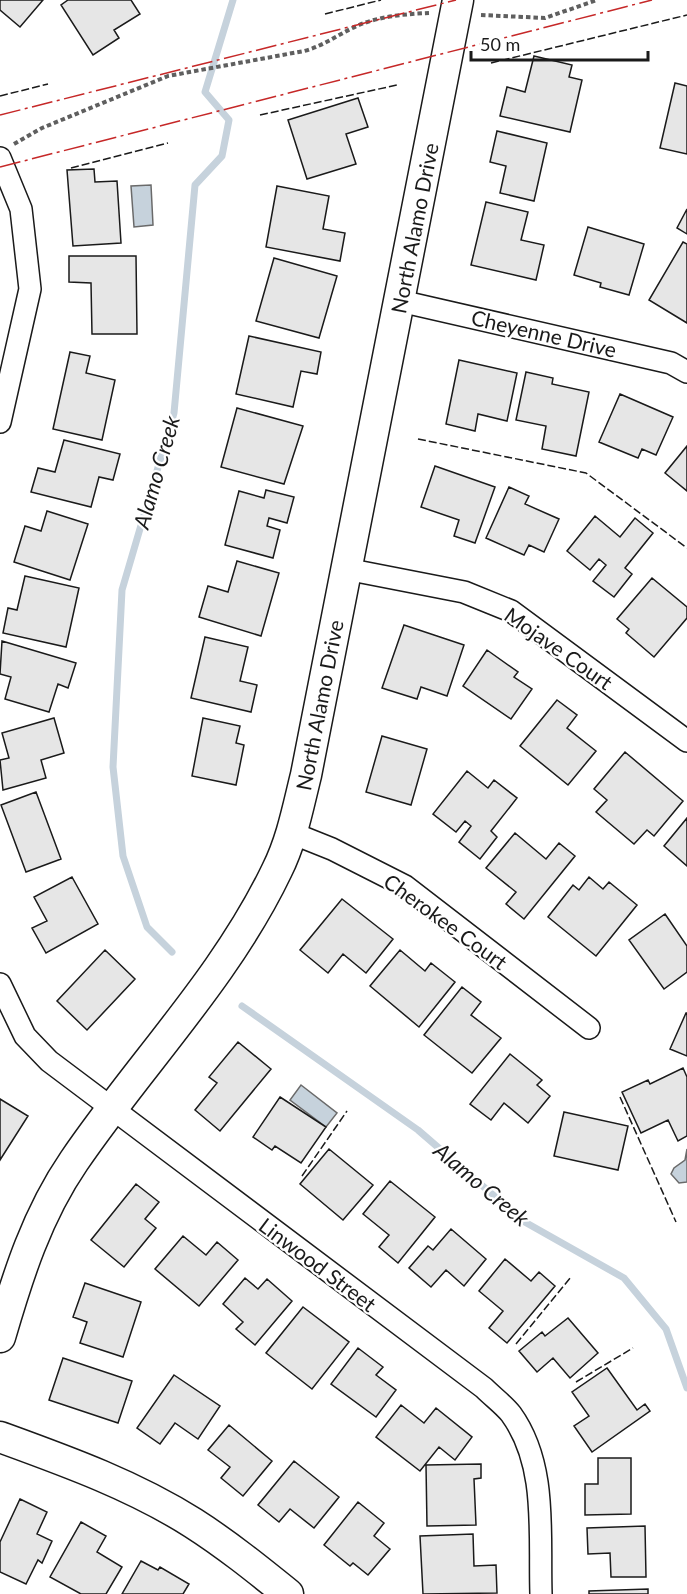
<svg xmlns="http://www.w3.org/2000/svg" width="687" height="1594" font-family="Lato,sans-serif">
  <rect width="100%" height="100%" fill="#fff"/>
  <path fill="#c6d2dc" stroke="#6a6a6a" stroke-width="1.5" d="M151,185L153,225L134,227L131,186Z
    M301,1085L337,1113L326,1127L290,1100Z
    M687,1149V1182L679,1183L671,1174L674,1168L685,1160Z"/>
  <g fill="none" stroke-linecap="round" stroke-linejoin="round">
    <path stroke="#c6d2dc" stroke-width="7" d="M172,952L147,927L123,856L113,767L122,590L174,413L195,185L222,156L229,120L205,92L233,0
      M242,1006L418,1130L523,1221L624,1278L666,1329L687,1388"/>
  </g>
  <path fill="#e6e6e6" stroke="#1a1a1a" stroke-width="1.5" d="M0,0H43L20,27L0,10Z
    M68,0H131L140,14L114,30L119,38L93,55L61,5Z
    M534,56L572,65L569,77L582,80L570,132L500,116L507,87L525,92Z
    M675,83L687,86V154L660,148Z
    M358,98L368,127L346,134L356,164L307,179L288,120Z
    M497,131L547,143L534,201L500,193L506,166L490,162Z
    M94,169L95,182L117,181L121,243L73,246L67,170Z
    M277,186L329,196L323,229L345,233L340,261L266,247Z
    M486,202L528,212L521,240L544,245L536,280L471,265Z
    M687,209V234L677,228Z
    M588,227L644,244L629,295L600,287L601,283L574,275Z
    M683,242L687,244V323L649,300Z
    M69,256H136L137,334H92L91,283L69,282Z
    M274,258L337,276L319,338L256,321Z
    M249,336L321,352L317,374L301,371L293,407L236,394Z
    M70,352L90,356L86,373L115,380L102,440L53,429Z
    M459,360L517,373L507,421L478,414L475,431L446,424Z
    M526,372L553,378L552,384L589,392L576,456L542,449L546,426L516,420Z
    M620,394L673,417L656,455L642,449L638,458L599,442Z
    M237,408L303,426L284,484L221,467Z
    M64,440L120,454L113,480L99,477L91,507L31,492L38,468L55,472Z
    M687,446V491L665,473Z
    M435,466L495,487L475,543L454,536L459,520L421,507Z
    M509,487L529,496L525,504L559,519L544,552L529,545L524,555L486,538Z
    M266,490L294,497L287,523L269,518L267,526L280,530L273,558L225,545L239,491L264,498Z
    M47,511L88,524L70,580L14,562L25,526L41,531Z
    M595,516L620,537L635,518L653,533L625,568L632,574L614,597L593,581L606,565L599,559L590,570L567,551Z
    M237,561L279,573L261,636L199,617L208,586L228,592Z
    M25,576L79,588L66,647L3,633L8,608L17,610Z
    M652,578L687,607V618L654,657L626,633L629,629L617,619Z
    M404,625L464,645L447,696L421,687L417,699L382,688Z
    M205,637L248,647L240,681L257,685L251,712L191,698Z
    M2,641L76,663L68,688L58,684L49,712L5,699L11,677L0,674Z
    M487,650L518,672L514,677L532,689L511,719L463,686Z
    M557,700L577,715L567,728L596,751L568,785L520,746Z
    M54,718L64,753L41,760L46,778L3,790L0,760L9,758L2,733Z
    M203,718L240,726L236,743L244,745L236,785L192,776Z
    M382,736L427,749L411,805L366,792Z
    M625,752L683,801L654,836L647,830L634,844L596,812L607,800L594,789Z
    M467,771L488,788L494,780L517,798L491,831L497,837L480,859L459,842L471,826L465,821L456,832L433,814Z
    M36,792L61,859L26,872L1,805Z
    M687,818V866L664,846Z
    M515,833L546,859L559,843L575,856L524,919L506,904L516,892L486,868Z
    M72,877L98,924L46,953L32,928L47,921L34,897Z
    M589,877L603,889L609,882L637,905L596,956L548,917L573,885L579,890Z
    M342,899L393,939L366,973L343,954L328,973L300,950Z
    M665,914L687,946V972L664,989L629,940Z
    M105,950L135,979L87,1030L57,1001Z
    M400,950L425,971L431,963L455,982L419,1027L370,986Z
    M462,987L481,1002L471,1015L501,1038L472,1073L424,1035Z
    M686,1013H687V1056L670,1049Z
    M238,1042L271,1069L220,1131L195,1110L217,1083L209,1077Z
    M510,1054L542,1080L537,1085L550,1096L528,1123L504,1103L491,1120L470,1104Z
    M683,1068L687,1077V1136L678,1141L668,1120L641,1133L622,1092L648,1080L650,1084Z
    M280,1097L326,1127L301,1163L275,1146L272,1150L253,1137Z
    M0,1099L28,1116L0,1160Z
    M564,1112L628,1126L618,1170L554,1156Z
    M329,1149L373,1185L343,1220L300,1184Z
    M390,1181L435,1217L398,1263L379,1247L389,1235L363,1214Z
    M136,1184L159,1202L145,1219L156,1228L124,1267L91,1240Z
    M451,1229L486,1259L464,1286L446,1270L431,1287L409,1268L428,1246L433,1250Z
    M183,1236L206,1255L217,1242L238,1260L199,1306L155,1269Z
    M505,1259L531,1281L539,1272L555,1286L507,1343L489,1328L503,1311L479,1291Z
    M245,1278L258,1289L267,1279L292,1301L255,1345L236,1329L243,1322L223,1304Z
    M85,1283L141,1302L123,1357L80,1343L87,1322L73,1317Z
    M303,1307L349,1342L312,1389L266,1353Z
    M568,1318L598,1353L570,1378L553,1358L537,1372L519,1351L542,1332L545,1336Z
    M358,1348L383,1367L376,1375L396,1390L376,1417L331,1384Z
    M63,1358L132,1381L118,1423L49,1400Z
    M607,1368L637,1410L645,1404L650,1411L592,1452L574,1426L589,1416L572,1392Z
    M174,1375L220,1406L198,1439L175,1423L160,1444L137,1428Z
    M401,1405L424,1423L436,1408L472,1437L455,1460L439,1447L420,1471L376,1437Z
    M229,1425L272,1461L243,1496L221,1478L230,1467L208,1450Z
    M598,1458H631V1514L585,1515V1484H598Z
    M294,1461L339,1497L314,1528L290,1509L279,1522L258,1505Z
    M481,1464V1478L474,1479L476,1525L427,1526L426,1465Z
    M20,1499L47,1512L37,1534L52,1541L42,1563L38,1560L26,1584L0,1572V1542Z
    M358,1502L384,1523L374,1536L390,1549L368,1575L353,1563L350,1566L324,1545Z
    M81,1522L106,1536L97,1552L122,1567L106,1594H81L50,1577Z
    M645,1526L646,1577H611L610,1553L588,1554L587,1528Z
    M473,1534L474,1566L496,1565L497,1593L423,1594L420,1536Z
    M141,1561L158,1570L160,1567L189,1584L183,1594H122Z
    M648,1589V1594H589V1591Z"/>
  <g fill="none" stroke-linecap="round" stroke-linejoin="round">
    <defs>
      <path id="street" d="M0,158L21,209L30,289L0,422
        M400,301L671,363L687,372
        M346,569L464,592L511,611L687,741
        M292,833L332,849L405,886L589,1028
        M0,984L25,1036L49,1061L484,1388C493,1397 504,1405 511,1414C548,1465 539,1534 541,1594"/>
      <path id="secondary" d="M0,1337C18,1275 37,1215 74,1161C140,1064 226,977 277,870C292,840 298,807 306,775L458,0
        M0,1437C66,1461 133,1485 193,1523C226,1544 257,1569 288,1594"/>
    </defs>
    <use href="#street" stroke="#1a1a1a" stroke-width="24"/>
    <use href="#secondary" stroke="#1a1a1a" stroke-width="33"/>
    <path stroke="#5f5f5f" stroke-width="4" stroke-dasharray="4.5 3" stroke-linecap="butt" d="M481,15L545,18L597,0
      M14,144L42,128L168,76L304,51C324,46 340,33 359,25C381,16 406,14 429,13"/>
    <use href="#street" stroke="#fff" stroke-width="21"/>
    <use href="#secondary" stroke="#fff" stroke-width="30"/>
    <path stroke="#1a1a1a" stroke-width="1.5" stroke-dasharray="8 3" stroke-linecap="butt" d="M325,14L381,0
      M491,63L687,15
      M0,96L48,84
      M260,115L397,85
      M71,168L168,143
      M418,439L586,473L687,548
      M620,1097L676,1222
      M302,1176L347,1111
      M516,1344L571,1277
      M576,1382L633,1348"/>
    <path stroke="#c62828" stroke-width="1.5" stroke-dasharray="21 4.5 3 4.5" stroke-linecap="butt" d="M0,115L456,0
      M0,167L652,0"/>
  </g>
  <g text-anchor="middle" dominant-baseline="central" stroke-width="4.5" stroke-linejoin="round" paint-order="stroke">
    <g font-size="21" fill="#1a1a1a" stroke="#fff">
      <text transform="translate(414 228) rotate(-79)">North Alamo Drive</text>
      <text transform="translate(544 333) rotate(13)">Cheyenne Drive</text>
      <text transform="translate(559 648) rotate(35)">Mojave Court</text>
      <text transform="translate(319 705) rotate(-79)">North Alamo Drive</text>
      <text transform="translate(446 921) rotate(36)">Cherokee Court</text>
      <text transform="translate(318 1264) rotate(37)">Linwood Street</text>
    </g>
    <g font-size="22" font-style="italic" fill="#1a1a1a" stroke="#fff">
      <text transform="translate(156 472) rotate(-74)">Alamo Creek</text>
      <text transform="translate(482 1184) rotate(40)">Alamo Creek</text>
    </g>
  </g>
  <path d="M471 51v9h177v-9" fill="none" stroke="#1a1a1a" stroke-width="3"/>
  <text x="480" y="51" font-size="18" fill="#1a1a1a" stroke="#ffffff" stroke-width="4.5" paint-order="stroke">50 m</text>
</svg>
